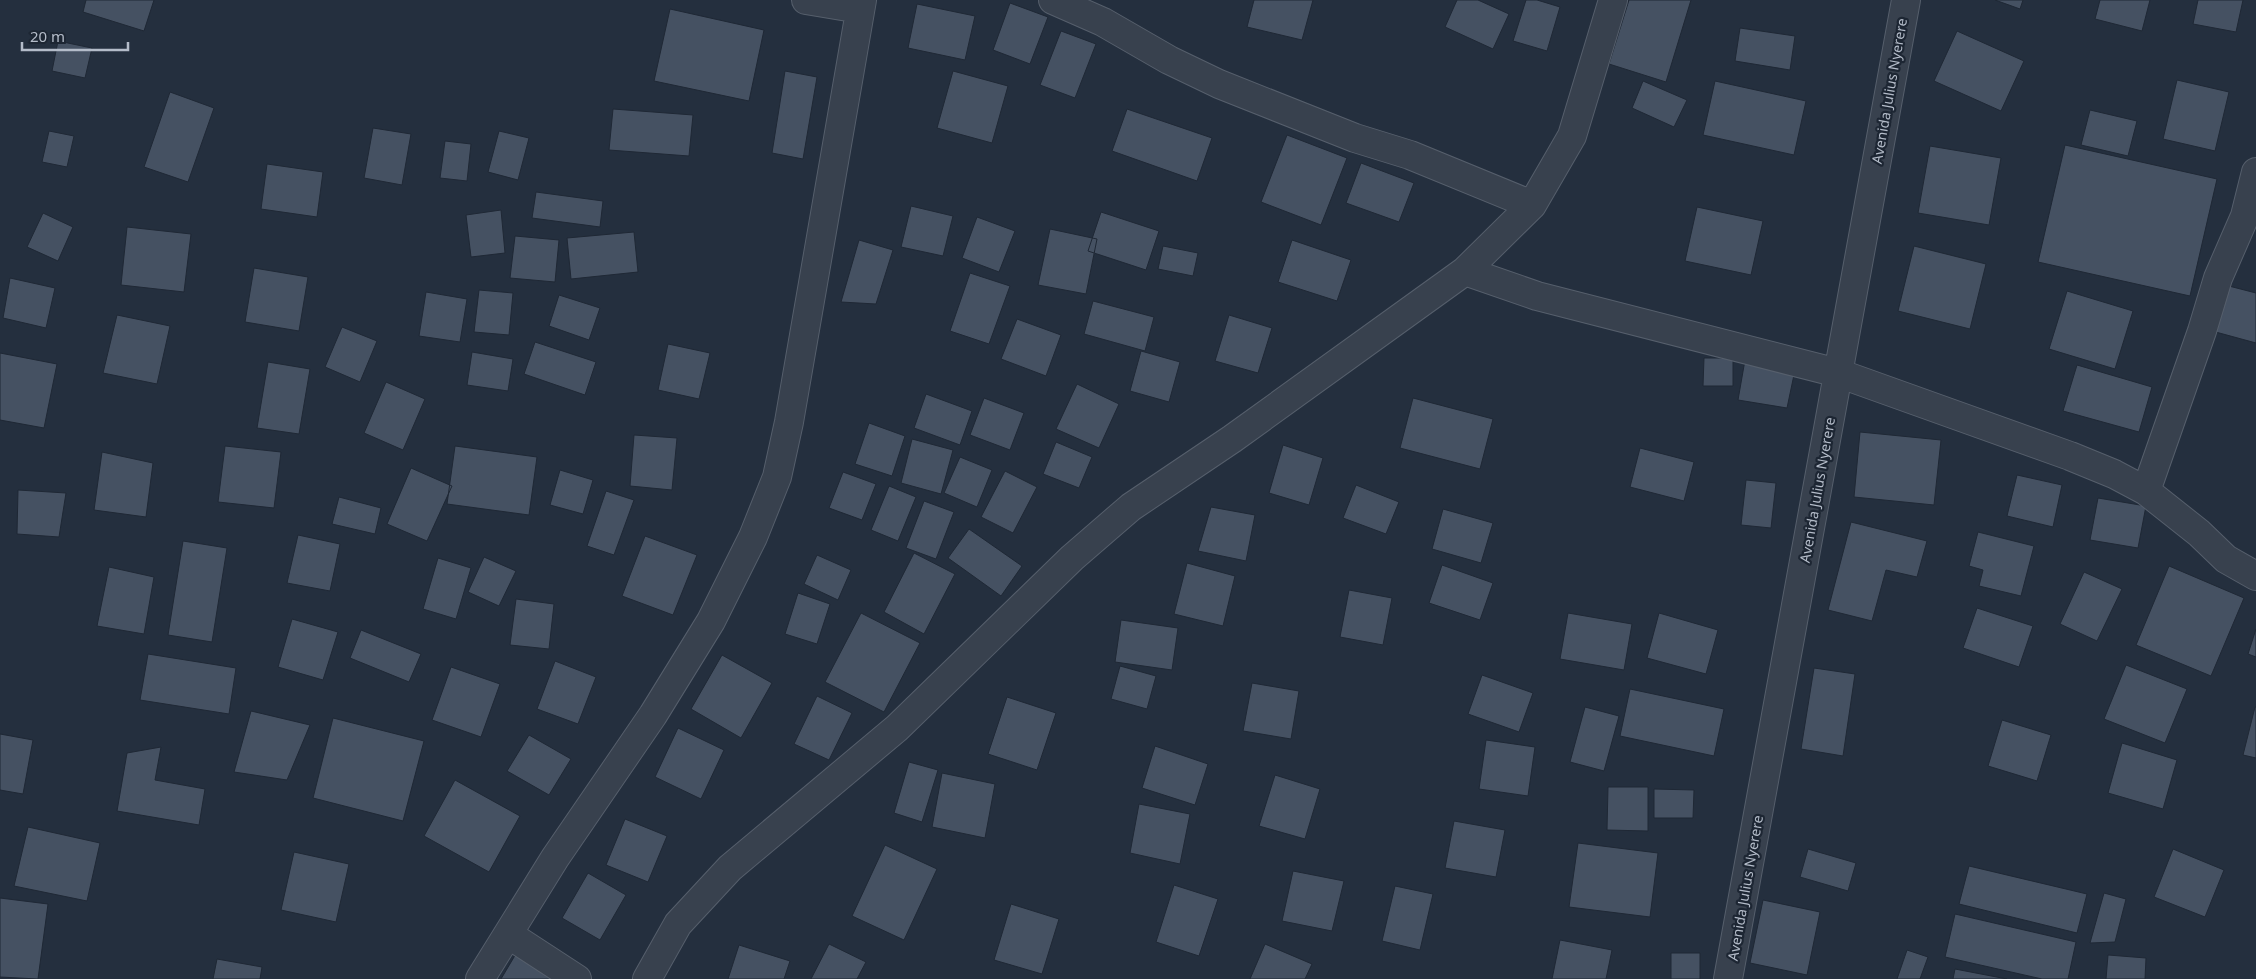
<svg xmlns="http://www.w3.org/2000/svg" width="2256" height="979" font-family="'Noto Sans',sans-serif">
  <rect width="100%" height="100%" fill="#242f3e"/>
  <path fill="#455162" stroke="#1f2835" d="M86,0H154L144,31L83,12Z
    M1254,0H1313L1302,40L1247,27Z
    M1457,0H1478L1509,14L1493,49L1445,27Z
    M1526,0H1537L1560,7L1547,51L1513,41Z
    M1629,0H1691L1666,82L1609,64Z
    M1995,0H2023L2020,9Z
    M2100,0H2150L2142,31L2095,19Z
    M2198,0H2243L2236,32L2193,24Z
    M1010,3L1048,17L1030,64L993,50Z
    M917,4L975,16L965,60L908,48Z
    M670,9L764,30L749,101L654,81Z
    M1740,28L1795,36L1790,70L1735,61Z
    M1061,31L1096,44L1075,98L1040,85Z
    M1957,31L2024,61L2001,111L1934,81Z
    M58,41L92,48L85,78L52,71Z
    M785,71L817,77L803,159L772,153Z
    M953,71L1008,86L992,143L937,128Z
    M2177,80L2229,92L2215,151L2163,139Z
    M1643,81L1687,100L1674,127L1632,108Z
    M1715,81L1806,101L1794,155L1703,135Z
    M170,92L214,108L188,182L144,167Z
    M613,109L693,115L689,156L609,150Z
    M1127,109L1212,138L1197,181L1112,151Z
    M2090,110L2137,121L2128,156L2081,145Z
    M373,128L411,134L402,185L364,178Z
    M49,131L74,136L67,167L42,162Z
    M499,131L529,138L518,180L488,172Z
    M1287,135L1347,158L1321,225L1261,202Z
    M445,141L471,144L467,181L440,178Z
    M2065,145L2217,179L2190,296L2038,262Z
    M1930,146L2001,158L1989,225L1918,213Z
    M1361,163L1414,183L1399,222L1346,203Z
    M267,164L323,172L317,217L261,209Z
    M536,192L603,201L600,227L532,218Z
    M911,206L953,216L943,256L901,247Z
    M1697,207L1763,221L1751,275L1685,261Z
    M501,210L505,253L471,257L466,215Z
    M1101,212L1159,231L1146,270L1088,251Z
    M43,213L73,227L58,261L27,247Z
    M977,217L1015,231L999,272L962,258Z
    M127,227L191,234L184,292L121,285Z
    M1050,229L1097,239L1086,294L1038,285Z
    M634,232L638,272L571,279L567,238Z
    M515,236L559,240L555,282L510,278Z
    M859,240L893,250L876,304L841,302Z
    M1292,240L1351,260L1337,301L1278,282Z
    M1163,246L1198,253L1193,276L1158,269Z
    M1914,246L1986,264L1970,329L1898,311Z
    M254,268L308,277L299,331L245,322Z
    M970,273L1010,286L989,344L950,331Z
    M10,278L55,288L46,328L3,318Z
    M2225,285L2256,293V343L2212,331Z
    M479,290L513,293L509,335L474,332Z
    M2067,291L2133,311L2115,369L2049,349Z
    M426,292L467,299L460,342L419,336Z
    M559,295L600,308L589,340L549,326Z
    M1093,301L1154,317L1145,351L1084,334Z
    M117,315L170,326L157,384L103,373Z
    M1229,315L1272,328L1258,373L1215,361Z
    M1017,319L1061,335L1046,376L1001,359Z
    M342,327L377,341L360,382L325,367Z
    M535,342L596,362L585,395L524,374Z
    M668,344L710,353L699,399L658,390Z
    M1141,351L1180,362L1169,402L1130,391Z
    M472,352L513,359L508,391L467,385Z
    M0,353L57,364L44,428L0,420Z
    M1704,358H1733V386H1703Z
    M1745,360L1795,370L1787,408L1738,400Z
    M268,362L310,369L299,434L257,428Z
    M2077,365L2152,387L2139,432L2063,411Z
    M386,382L425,399L403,450L364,433Z
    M1077,384L1119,404L1099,448L1056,429Z
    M926,394L972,411L960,445L914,428Z
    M984,398L1024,413L1010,450L970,435Z
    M1413,398L1493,419L1480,469L1400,448Z
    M869,423L905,436L892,476L855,464Z
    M1860,432L1941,440L1934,505L1854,497Z
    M634,435L677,438L672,490L630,486Z
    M912,439L953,450L941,494L901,483Z
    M1056,442L1092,457L1079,488L1043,474Z
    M1283,445L1323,458L1309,505L1269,493Z
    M225,446L281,452L274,508L218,502Z
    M455,446L537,457L529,515L447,504Z
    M1640,448L1694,462L1684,501L1630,487Z
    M102,452L153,463L146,517L94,510Z
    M960,457L992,470L977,507L944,493Z
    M411,468L452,486L427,541L387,524Z
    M560,470L593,480L583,514L550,505Z
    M1005,471L1037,487L1013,533L981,517Z
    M843,472L876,484L862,520L829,508Z
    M2017,475L2062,485L2053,527L2007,516Z
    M1746,480L1776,483L1771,528L1741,525Z
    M1356,485L1399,502L1386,534L1343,518Z
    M889,486L916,497L898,541L871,530Z
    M18,490L66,493L59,537L17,534Z
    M606,491L634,500L614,555L587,546Z
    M339,497L381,508L375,534L332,524Z
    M2098,498L2146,506L2138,548L2090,540Z
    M924,501L954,512L936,559L906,548Z
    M1211,507L1255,515L1246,561L1198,551Z
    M1443,509L1493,523L1481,563L1432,549Z
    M1851,522L1927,541L1917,577L1886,570L1872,621L1828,610Z
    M969,529L1022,566L1001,596L948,558Z
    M1978,532L2034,546L2021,596L1979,586L1983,570L1969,566Z
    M298,535L340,544L330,591L287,583Z
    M645,536L697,555L673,615L622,596Z
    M183,541L227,548L212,642L168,635Z
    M914,553L955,574L924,634L884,612Z
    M817,555L851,570L838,600L804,584Z
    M484,557L516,571L499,606L468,592Z
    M438,558L471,568L456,619L423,609Z
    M1187,563L1235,576L1223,626L1174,614Z
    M1442,565L1493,583L1480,620L1429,603Z
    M2169,566L2244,598L2211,676L2136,645Z
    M109,567L154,577L144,634L97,626Z
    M2084,572L2122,589L2097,641L2060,624Z
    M1349,590L1392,598L1383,645L1340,637Z
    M798,593L830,604L817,644L785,634Z
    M516,599L554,604L549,649L510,645Z
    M1977,608L2033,626L2019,667L1963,648Z
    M861,613L920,643L884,712L825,682Z
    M1568,613L1632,624L1624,670L1560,659Z
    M1659,613L1718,630L1706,674L1647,658Z
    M292,619L338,632L323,680L278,667Z
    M1121,620L1178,628L1172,670L1115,662Z
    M2256,629V657L2248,654Z
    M361,630L421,654L409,682L350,658Z
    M148,654L236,668L229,714L140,700Z
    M722,655L772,683L741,738L691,709Z
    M555,661L596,677L578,724L537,709Z
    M2126,665L2187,689L2165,743L2104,719Z
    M1120,666L1156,676L1147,709L1111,699Z
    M451,667L500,684L481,737L432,720Z
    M1814,668L1855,674L1843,756L1801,749Z
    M1482,675L1533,693L1519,732L1468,714Z
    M1252,683L1299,691L1291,739L1243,731Z
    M1630,689L1724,709L1714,756L1620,736Z
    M817,696L852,713L829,760L794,744Z
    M1007,697L1056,713L1037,770L988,754Z
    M1585,707L1619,716L1604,771L1570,762Z
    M2255,707H2256V758L2243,755Z
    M251,711L310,725L287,780L234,772Z
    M333,718L424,741L403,821L313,798Z
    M2002,720L2051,735L2037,781L1988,766Z
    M678,728L724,750L701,799L655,777Z
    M0,734L33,740L23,794L0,790Z
    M529,735L571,759L549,795L507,771Z
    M1486,740L1535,747L1528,796L1479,789Z
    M2122,743L2177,760L2163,809L2108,793Z
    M1155,746L1208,764L1195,805L1142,788Z
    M161,747L155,780L205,789L199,825L117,811L127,753Z
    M909,762L938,770L922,822L894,813Z
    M942,773L995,784L985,838L932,827Z
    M1275,775L1320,789L1305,839L1259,826Z
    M455,780L520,816L489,872L424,836Z
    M1608,787H1648V831L1607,830Z
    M1654,789L1694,790L1693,818H1654Z
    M1139,804L1190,814L1180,864L1130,853Z
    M625,819L667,836L648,882L606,865Z
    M1454,821L1505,830L1496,877L1445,868Z
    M28,827L100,843L87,901L14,886Z
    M1578,843L1658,853L1650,917L1569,907Z
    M885,845L937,869L904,940L852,916Z
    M1808,849L1856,863L1848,891L1800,877Z
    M2173,849L2224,870L2205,917L2154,897Z
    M294,852L349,864L336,922L281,910Z
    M1969,866L2087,894L2077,933L1959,904Z
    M1293,871L1344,881L1332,931L1282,921Z
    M588,873L626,895L600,940L562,918Z
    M1174,885L1218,899L1199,956L1156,942Z
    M1395,886L1433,894L1420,950L1382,941Z
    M2104,893L2126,899L2115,942L2090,943Z
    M0,898L48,904L38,979L0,977Z
    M1763,900L1820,912L1807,975L1750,963Z
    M1011,904L1059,919L1042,974L994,960Z
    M1955,914L2076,942L2068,979H2042L1945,957Z
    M1560,940L1612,950L1606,979H1552Z
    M829,944L866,962L857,979H811Z
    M1265,944L1312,964L1305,979H1250Z
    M739,945L790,961L784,979H728Z
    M1907,950L1928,957L1920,979H1897Z
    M517,952L563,979H501Z
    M1671,953H1700V979H1671Z
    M2108,955L2146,958L2145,979H2106Z
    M217,959L262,967L260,979H213Z
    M1955,969L2007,979H1953Z"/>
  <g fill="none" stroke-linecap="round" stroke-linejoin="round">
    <defs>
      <path id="minor" d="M806,0L860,9
        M1053,0L1103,22L1169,60L1219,84L1355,138L1410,155L1532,205
        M1465,271L1537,296L1838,373L2070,456L2114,474L2146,491L2199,533L2226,559L2256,576
        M2146,491L2202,331L2218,278L2245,216L2256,172
        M508,934L577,979
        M480,979L555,858L653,715L711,621L753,537L777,477L789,422L862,0
        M647,979L678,924L730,868L897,728L1072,558L1131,507L1232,439L1465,271L1532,205L1572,136L1613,0
        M1728,979L1906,0"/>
    </defs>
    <use href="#minor" stroke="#565f6c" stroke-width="30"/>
    <use href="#minor" stroke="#38414e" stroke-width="28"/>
  </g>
  <g text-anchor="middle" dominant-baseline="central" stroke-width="4.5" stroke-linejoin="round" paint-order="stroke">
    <g font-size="14" fill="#b4bcc9" stroke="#1d2633">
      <text transform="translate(1889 91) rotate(-80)">Avenida Julius Nyerere</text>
      <text transform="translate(1817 490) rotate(-80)">Avenida Julius Nyerere</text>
      <text transform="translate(1745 888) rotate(-80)">Avenida Julius Nyerere</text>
    </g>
  </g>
  <path d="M22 42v8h106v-8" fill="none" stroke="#b4bcc9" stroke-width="2.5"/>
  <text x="30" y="42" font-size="15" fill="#b4bcc9" stroke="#1d2633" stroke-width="4" paint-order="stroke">20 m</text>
</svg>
